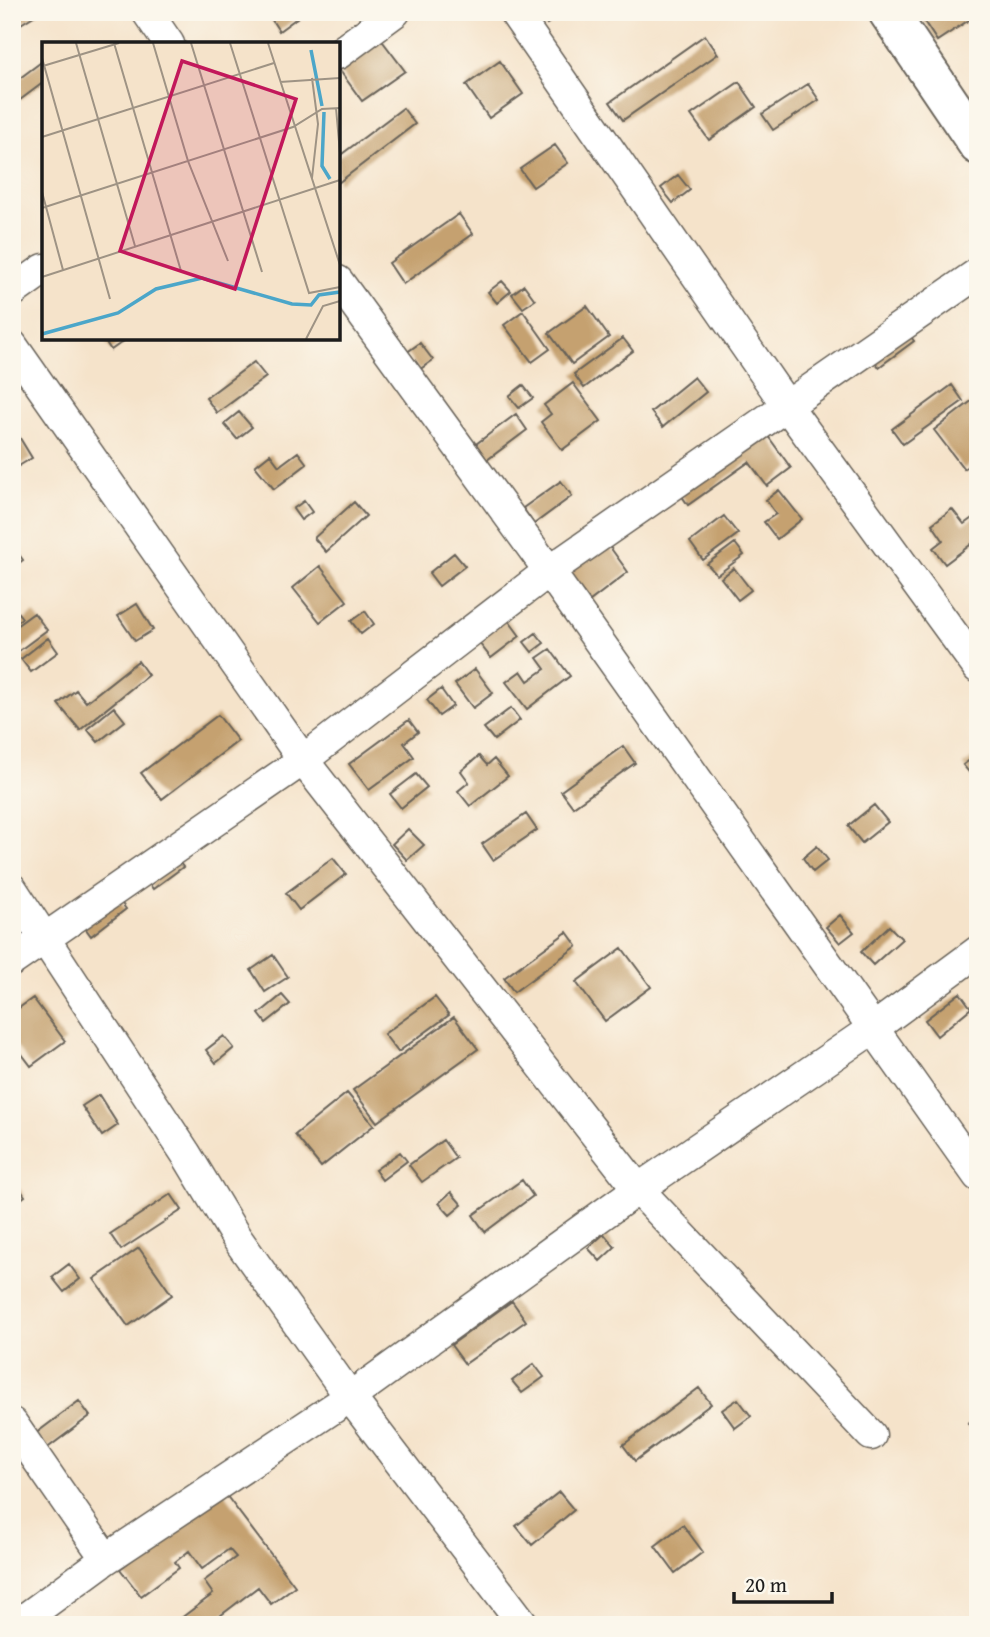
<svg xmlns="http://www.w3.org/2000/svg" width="990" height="1637" font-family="'Gentium Book Plus',serif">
  <rect width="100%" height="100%" fill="#fbf7ec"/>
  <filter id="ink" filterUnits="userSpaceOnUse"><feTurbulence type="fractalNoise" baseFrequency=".0143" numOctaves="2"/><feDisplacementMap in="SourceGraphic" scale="14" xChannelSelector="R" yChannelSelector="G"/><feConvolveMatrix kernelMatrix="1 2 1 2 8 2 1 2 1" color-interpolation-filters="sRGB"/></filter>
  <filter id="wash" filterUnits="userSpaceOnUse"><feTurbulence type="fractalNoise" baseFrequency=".00686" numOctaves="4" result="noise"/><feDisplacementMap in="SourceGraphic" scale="28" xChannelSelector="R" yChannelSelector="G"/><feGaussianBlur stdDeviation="1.57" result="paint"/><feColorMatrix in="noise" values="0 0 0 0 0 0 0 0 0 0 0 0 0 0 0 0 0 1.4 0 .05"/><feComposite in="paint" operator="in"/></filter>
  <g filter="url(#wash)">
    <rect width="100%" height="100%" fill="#f5e3ca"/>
    <g id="blocks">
      <path fill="#c5a170" d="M12,12H40L16,27Z
        M277,12H305L279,31L270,17Z
        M539,12H563L547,24Z
        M925,12H978V14L937,41L920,15Z
        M377,34L405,71L362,101L338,68Z
        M705,35L718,54L623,120L610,102Z
        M44,60V82L20,100L12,84Z
        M500,61L523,94L489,118L466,85Z
        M739,82L756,107L709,140L691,115Z
        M808,84L819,100L773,130L762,114Z
        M403,108L415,124L338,183V157Z
        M555,145L568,163L533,187L520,169Z
        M678,175L690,190L673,203L661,188Z
        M459,214L473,234L403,284L389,263Z
        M502,281L511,291L497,303L488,292Z
        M524,285L535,300L523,308L512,294Z
        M587,306L609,337L572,364L549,333Z
        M523,311L550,349L532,362L504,325Z
        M903,326L914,341L879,367L868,352Z
        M103,338H128L111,350Z
        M623,338L633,351L584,388L574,374Z
        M420,343L433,360L419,370L406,353Z
        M254,362L266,377L217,413L206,398Z
        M694,377L706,392L663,427L651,412Z
        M573,383L601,421L562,450L541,422L551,414L544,405Z
        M523,385L533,398L519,408L509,396Z
        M952,385L963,401L903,444L892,429Z
        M978,396V458L964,469L934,430Z
        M239,412L252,427L237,439L224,424Z
        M516,414L527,430L487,460L476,444Z
        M12,425L32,458L12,470Z
        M760,425L791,468L767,486L749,462L688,505L675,486Z
        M298,452L307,464L274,489L255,466L270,454L279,466Z
        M561,481L572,496L534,524L523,508Z
        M779,490L802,519L777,539L764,522L776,514L766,500Z
        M304,501L312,512L301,520L293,509Z
        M354,502L366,516L326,552L314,538Z
        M952,509L964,524L978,514V539L945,564L933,548L943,540L932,524Z
        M724,516L738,534L703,560L690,542Z
        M607,543L628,572L590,601L567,572Z
        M735,543L744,555L717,575L707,564Z
        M12,545L23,560L12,568Z
        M454,553L465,566L439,586L429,573Z
        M320,566L347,601L320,622L293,588Z
        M734,568L751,590L738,600L721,578Z
        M137,604L153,630L135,641L118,616Z
        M12,605L22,618L12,625Z
        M365,611L374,624L361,634L351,621Z
        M34,613L47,630L12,656V629Z
        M506,617L520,636L491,658L476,639Z
        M536,633L544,643L532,652L524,642Z
        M48,638L58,652L31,672L21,659Z
        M550,649L570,676L527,709L506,682L521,671L528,681L545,669L537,658Z
        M138,661L148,675L80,730L58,704L76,690L86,702Z
        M475,669L493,693L473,708L455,684Z
        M441,689L453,706L439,716L427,700Z
        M114,707L125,721L98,742L87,729Z
        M511,708L520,720L494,740L484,728Z
        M218,715L238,741L162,799L141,773Z
        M409,720L418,732L404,743L414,757L369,790L349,764Z
        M623,746L635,763L573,807L561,791Z
        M978,754V783L963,765Z
        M479,756L487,765L494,759L508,776L470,806L458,791L469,782L461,771Z
        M416,774L427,787L401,808L390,794Z
        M874,805L888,822L862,843L848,826Z
        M526,814L537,830L493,860L482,844Z
        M408,829L424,845L407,860L392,844Z
        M817,846L828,860L813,872L803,858Z
        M172,853L183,867L153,889L143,875Z
        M333,858L346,874L299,910L286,893Z
        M113,892L126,909L91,936L78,918Z
        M840,915L854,932L840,943L826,927Z
        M889,926L902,939L873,965L861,952Z
        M567,932L577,946L514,992L504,978Z
        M622,948L651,987L605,1021L576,982Z
        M273,955L288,977L265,992L251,970Z
        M960,993L971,1008L937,1036L925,1020Z
        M282,995L290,1004L266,1023L259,1014Z
        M435,997L449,1015L398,1052L384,1034Z
        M33,998L65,1041L31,1066L12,1041V1013Z
        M454,1017L478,1049L377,1122L353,1090Z
        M224,1036L234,1048L216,1063L206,1050Z
        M347,1093L374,1125L321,1167L295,1135Z
        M99,1095L118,1125L102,1136L82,1106Z
        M443,1140L456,1158L422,1182L409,1165Z
        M400,1152L407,1161L382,1180L375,1170Z
        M522,1180L533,1196L485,1232L473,1215Z
        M14,1181L25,1196L12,1206V1182Z
        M451,1192L462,1205L450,1215L439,1203Z
        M171,1194L182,1210L121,1250L110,1234Z
        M604,1234L615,1247L600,1261L588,1248Z
        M139,1248L172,1295L128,1326L94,1279Z
        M69,1264L80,1279L64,1292L52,1277Z
        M512,1301L526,1321L465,1364L451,1345Z
        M534,1364L544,1377L522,1393L512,1381Z
        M699,1388L711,1404L635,1461L623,1445Z
        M738,1399L751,1416L735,1428L722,1410Z
        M79,1401L90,1416L46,1449L35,1434Z
        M978,1417V1439L968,1423Z
        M223,1491L295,1586L271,1604L258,1587L208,1625H172L213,1594L204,1581L236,1557L229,1549L202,1569L189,1551L175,1562L179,1568L141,1596L120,1569Z
        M559,1492L574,1510L532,1545L516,1526Z
        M683,1525L703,1552L675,1573L655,1546Z"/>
    </g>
  </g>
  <g filter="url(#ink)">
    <use href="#blocks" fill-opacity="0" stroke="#686259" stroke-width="2"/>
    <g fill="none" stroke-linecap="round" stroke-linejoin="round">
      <defs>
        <path id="street" d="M147,12L169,44
          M514,12L787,406L978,668
          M338,54L395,12
          M338,281L549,571L978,1176
          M12,292L44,269
          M12,345L303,760L638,1189L871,1435
          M12,889L186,1154L236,1237L350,1397L524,1625
          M12,961L303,760L549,571L978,273
          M12,1423L106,1559
          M16,1625L106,1559L350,1397L638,1189L875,1027L978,951"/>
        <path id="secondary" d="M888,12L978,145"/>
      </defs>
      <use href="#street" stroke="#686259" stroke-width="33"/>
      <use href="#secondary" stroke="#686259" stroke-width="42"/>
      <use href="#street" stroke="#fff" stroke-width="30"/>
      <use href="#secondary" stroke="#fff" stroke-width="38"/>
    </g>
  </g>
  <g transform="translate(42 42)">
    <rect width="298" height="298" fill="#f5e3ca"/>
    <path fill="none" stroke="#4ba6c9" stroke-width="3.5" d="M269,8L280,64M282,70L280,124L288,137M0,292L76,271L114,247L160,236L250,262L269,263L277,253L298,250"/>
    <path fill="none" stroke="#9e9384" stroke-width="2" d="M34,1L93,204M72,1L139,229M111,1L146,119L186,219M149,1L220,230M188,1L267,251L298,245M226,1L298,223M0,16L68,257M1,24L77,1M270,36L276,82L270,136M238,40L298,36M294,66L298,111M0,95L232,21M0,150L21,228M0,166L251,85L280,67L298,66M0,235L298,138M264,297L281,264L298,259"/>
    <path fill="#c2185b" fill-opacity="0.15" stroke="#c2185b" stroke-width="3.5" d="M140,19L254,57L193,247L78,209Z"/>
    <rect width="298" height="298" fill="none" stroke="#1c1c1c" stroke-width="3.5"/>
  </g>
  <rect width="990" height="1637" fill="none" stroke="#fbf7ec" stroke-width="42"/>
  <path d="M734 1592v10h98v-10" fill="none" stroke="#1c1c1c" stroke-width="3.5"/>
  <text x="745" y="1592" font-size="21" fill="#1c1c1c" stroke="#fbf7ec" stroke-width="5" paint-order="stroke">20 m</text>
</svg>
